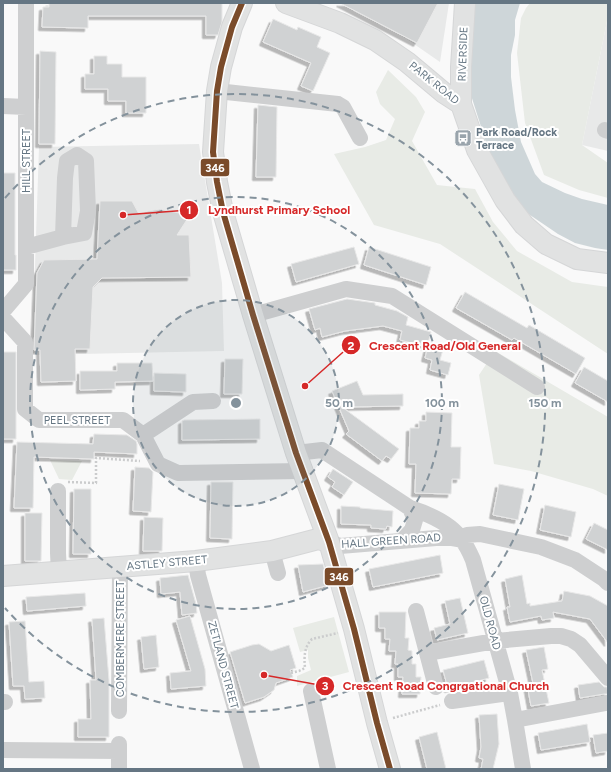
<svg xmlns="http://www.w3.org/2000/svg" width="611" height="772" font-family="Figtree,sans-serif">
  <defs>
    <filter id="shadow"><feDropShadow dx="-3.5" dy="3.5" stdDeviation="0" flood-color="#0004"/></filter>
  </defs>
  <rect width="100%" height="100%" fill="#f9f9f9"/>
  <path fill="#e8e9e9" d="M341,3H449L440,62L388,26Z
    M608,16V151L582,145Z
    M199,144L222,283L224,351L32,355L39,147Z"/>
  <path fill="#e8ebe6" d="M530,3H608V16L582,145L608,163V198L579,190L544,175L525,123L517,53L521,18L526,8Z
    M388,70L416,97L425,112L412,141L437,185L475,189L493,222L517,251L572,282L608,287V354L440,244L374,225L334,154L365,147L386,140L395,119L380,104L376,92Z
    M495,351L608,417V496L593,489L531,471L494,464L479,375Z
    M50,460L82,461L72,480L59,479Z
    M334,617L349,672L297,686V676L311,670L308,658V650L300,652L293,628Z"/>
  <path fill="#ced6d9" d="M475,3H520L515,20V35L511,55V77L515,110L521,142L535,174L542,182L565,193L582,199L608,205V250L595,248L575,243L558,234L530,215L516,200L491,158L470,92L468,73Z"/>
  <path fill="#d0d2d3" stroke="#e8e8e8" filter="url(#shadow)" d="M49,3H222V22L218,35H206V16H88V28L42,27L43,7H49Z
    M340,3H438L417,43Z
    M273,19L297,30L298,27L321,37L317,47L330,53L313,91L301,86L311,63L263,42Z
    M40,51L56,52L55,144H39Z
    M94,56H107V64H122V77H146V113H126V101H108V89H85V74H94Z
    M258,105L277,107L276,177H256Z
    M3,173H15V255H16V270H3Z
    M100,201H132L139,214L148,211L160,209L179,213L188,218L177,235H189L191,277L102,278L93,287L90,349H75L76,381L41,382L40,350H34L37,273L44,260L97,259Z
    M354,247L359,264L296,282L291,264Z
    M369,247L431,267L426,285L364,265Z
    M465,292L527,328L529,325L585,358L576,374L514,338L512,340L456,308Z
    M347,299L375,303V305L397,311L408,317L406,325L431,332L427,347L400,340L402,331L383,326L345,331L322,337L320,328L315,330L309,309Z
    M429,342L444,346L440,360L451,363L448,375L430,370L432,360L425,358Z
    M3,352H16V439H3Z
    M225,359H243L242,394H224Z
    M117,363H152L153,381L115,382V389L80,390V371H117Z
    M584,367L608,381V402L575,383Z
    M154,373L186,374V392L154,391Z
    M357,381L363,395L403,394V406L342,407L399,449L391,459L386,456L382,461L346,434L349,431L332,391Z
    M426,412L452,413L451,447H461L460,479H452L451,494L415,493L416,464H409L410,428H419V421H426Z
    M260,419V439L182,440V421L184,420Z
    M94,434L127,435L136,441L137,444V454L94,452V459L34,457L33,508H14L17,442L93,444Z
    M135,467L149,468L153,472L151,512L133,511Z
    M333,469L353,482L344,495L332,487L335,482L328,477Z
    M211,482H233L232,539L210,538Z
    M499,484L524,489L518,520L493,515Z
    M74,489H91V554H73Z
    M545,505L576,512L571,537L540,530Z
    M341,506L360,507V508L393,511L392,527L387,526L386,529L371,528V525L341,524Z
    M25,513H42L41,561H25Z
    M144,517L163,518L162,551H143Z
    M594,523L608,530V550L586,539Z
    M440,555L443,573L373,587L369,569Z
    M323,564L329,585L303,592L298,565Z
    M188,575L196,604L197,613L182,615L180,592L161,594L160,578Z
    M522,575L527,604L530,603V606L562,601L564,591L590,596L608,606V643L590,619L553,612L554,618L542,620L541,616L510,622L507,607H510L505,579Z
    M85,593L86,606L27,611L26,597Z
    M460,598L468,633L437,640L434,628L450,624L445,601Z
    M379,612H406L405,638H409L408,650L412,651V664H416V677H421L420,694H402L403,677H398V664H395L396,651H389L390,639H385V628H379Z
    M190,616L205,669L206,686L171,689L170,673L191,671L176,620Z
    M104,618L109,680V737H78V719H91L90,680H96L92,619Z
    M25,621L29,682L44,681L45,698L25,699L24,686H13L9,622Z
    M156,635L159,667L144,669L141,637Z
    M259,644L271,651L289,645L296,668L290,670L293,677L276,683L274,690L264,697L245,703L230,652L252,645Z
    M544,647L548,669L542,670L549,703L531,706L527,684L533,683L526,650Z
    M484,660L489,678L448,689L443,670Z
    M599,682L604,687H607L608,694H604L580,698L578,685Z
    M497,714L499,744L493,769H481L483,759L479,758L481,747L479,715Z
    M587,724L590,742L541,750L538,733Z
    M437,732L446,769H427L419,737Z
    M608,733V751L596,753L593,735Z"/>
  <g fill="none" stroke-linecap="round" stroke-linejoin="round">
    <defs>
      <path id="major" d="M242,3L232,27L221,67L217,91L213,152L217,182L223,212L253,315L296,453L329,542L354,629L377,723L390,769
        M286,3L340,23L375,40L407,62L444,93L461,104L477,150L505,200L524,225L546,244L577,259L608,263
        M461,104V67L465,3
        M3,576L196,561L272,551L318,539L329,542"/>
    </defs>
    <use href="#major" stroke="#d5d6d7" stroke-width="22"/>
    <path stroke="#cbcccd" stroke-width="2.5" stroke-dasharray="2 2" stroke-linecap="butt" d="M68,482L96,483V458L140,461
      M291,673L299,671L305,668C304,657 304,647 312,639L338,633
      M393,718L440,705"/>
    <path stroke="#cecfd0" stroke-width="16" d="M217,91L338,104L343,107L360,138
      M3,106L26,107
      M605,130L608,131
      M26,247L63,237L84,233L88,211L86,161L77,155L67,161L65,178L63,237
      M3,311L26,284V3
      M253,315L346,289L392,296L537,387
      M3,318L25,342V409L39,420H123L143,435L158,464L178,473L302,471
      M143,435L193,402L213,401
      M296,453L322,450L410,508C429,514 451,523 462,540C467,546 470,553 473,560L510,693L515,720L523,769
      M58,491V553L59,572
      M462,540L467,535L480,534L541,547L575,560L604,579L608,583
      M402,541L412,530L415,520L410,508
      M329,542L340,546L436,538H451L462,540
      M272,551L278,573
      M196,561L198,575L252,769
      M416,611L436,687
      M427,653L495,641L551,636H561L571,639L580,645L608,678
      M311,691L328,769
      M452,701L510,693
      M3,702H5
      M119,711L120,567
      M515,720L606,703
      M3,750L119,751
      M119,769V744"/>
    <use href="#major" stroke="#e1e2e2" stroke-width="20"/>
    <defs>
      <path id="bus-1" d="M242,3L232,27L221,67L217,91L213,152L217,182L223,212L253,315L296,453L329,542L354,629L377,723L390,769"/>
    </defs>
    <use href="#bus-1" stroke="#fff" stroke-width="9"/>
    <use href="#bus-1" stroke="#7a4b2a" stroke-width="6"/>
  </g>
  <circle cx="236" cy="403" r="103" fill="#84929c" fill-opacity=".12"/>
  <g fill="none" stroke="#84929c" stroke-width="2" stroke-dasharray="7 5">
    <circle cx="236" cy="403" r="103"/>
    <circle cx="236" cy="403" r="206"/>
    <path d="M5 198A309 309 0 1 1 5 608"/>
  </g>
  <defs>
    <symbol id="bus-square" viewBox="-11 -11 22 22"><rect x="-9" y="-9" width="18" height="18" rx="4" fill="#99a4ac" stroke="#fff"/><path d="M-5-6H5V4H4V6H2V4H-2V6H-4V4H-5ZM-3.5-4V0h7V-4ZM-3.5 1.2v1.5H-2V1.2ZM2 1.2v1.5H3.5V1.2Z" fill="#fff"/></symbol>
  </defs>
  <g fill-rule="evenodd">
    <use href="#bus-square" x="453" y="128" width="20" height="20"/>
  </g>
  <g text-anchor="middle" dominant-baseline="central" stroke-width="4" stroke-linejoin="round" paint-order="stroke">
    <g font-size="11" fill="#657683" stroke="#fff">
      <text transform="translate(463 54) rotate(-88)">RIVERSIDE</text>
      <text transform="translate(434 83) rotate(39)">PARK ROAD</text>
      <text transform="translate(26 161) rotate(-90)">HILL STREET</text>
      <text x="77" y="420">PEEL STREET</text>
      <text transform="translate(391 541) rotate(-4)">HALL GREEN ROAD</text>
      <text transform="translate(167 563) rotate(-5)">ASTLEY STREET</text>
      <text transform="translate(490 623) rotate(75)">OLD ROAD</text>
      <text transform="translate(120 639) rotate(-90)">COMBERMERE STREET</text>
      <text transform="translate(223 665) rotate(75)">ZETLAND STREET</text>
    </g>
    <g font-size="11" font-weight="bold" fill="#657683" stroke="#fff" text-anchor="start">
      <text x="476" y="132">Park Road/Rock<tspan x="476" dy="13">Terrace</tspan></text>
    </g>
  </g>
  <circle cx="236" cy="403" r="6" fill="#84929c" stroke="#fff" stroke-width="2"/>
  <g font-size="12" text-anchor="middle" font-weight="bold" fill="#84929c" stroke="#fff" stroke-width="4" stroke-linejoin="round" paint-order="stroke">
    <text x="339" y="407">50 m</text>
    <text x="442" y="407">100 m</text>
    <text x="545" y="407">150 m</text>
  </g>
  <path fill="none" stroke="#d62828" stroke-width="1.5" d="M123 215L189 210M305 386L351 345M264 675L325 686"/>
  <g fill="#d62828" stroke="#fff" stroke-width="1.5">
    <circle cx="123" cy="215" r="4"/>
    <circle cx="305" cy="386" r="4"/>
    <circle cx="264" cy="675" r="4"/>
    <circle cx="189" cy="210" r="10"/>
    <circle cx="351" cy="345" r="10"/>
    <circle cx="325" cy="686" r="10"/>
  </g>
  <g font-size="12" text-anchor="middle" font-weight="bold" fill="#fff">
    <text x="189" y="214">1</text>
    <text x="351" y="350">2</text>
    <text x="325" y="690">3</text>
  </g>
  <g font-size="12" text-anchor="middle" font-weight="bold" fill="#d62828" stroke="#fff" stroke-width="4" stroke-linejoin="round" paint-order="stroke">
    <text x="279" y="214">Lyndhurst Primary School</text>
    <text x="445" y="350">Crescent Road/Old General</text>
    <text x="446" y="690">Crescent Road Congrgational Church</text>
  </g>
  <g stroke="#fff" stroke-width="1.5">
    <rect x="200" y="158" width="30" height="19" rx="4" fill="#7a4b2a"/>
    <rect x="324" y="567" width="30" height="19" rx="4" fill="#7a4b2a"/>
  </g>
  <g font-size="11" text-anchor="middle" font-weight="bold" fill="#fff">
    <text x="215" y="172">346</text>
    <text x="339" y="581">346</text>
  </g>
  <rect width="611" height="772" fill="none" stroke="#657683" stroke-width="8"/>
</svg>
